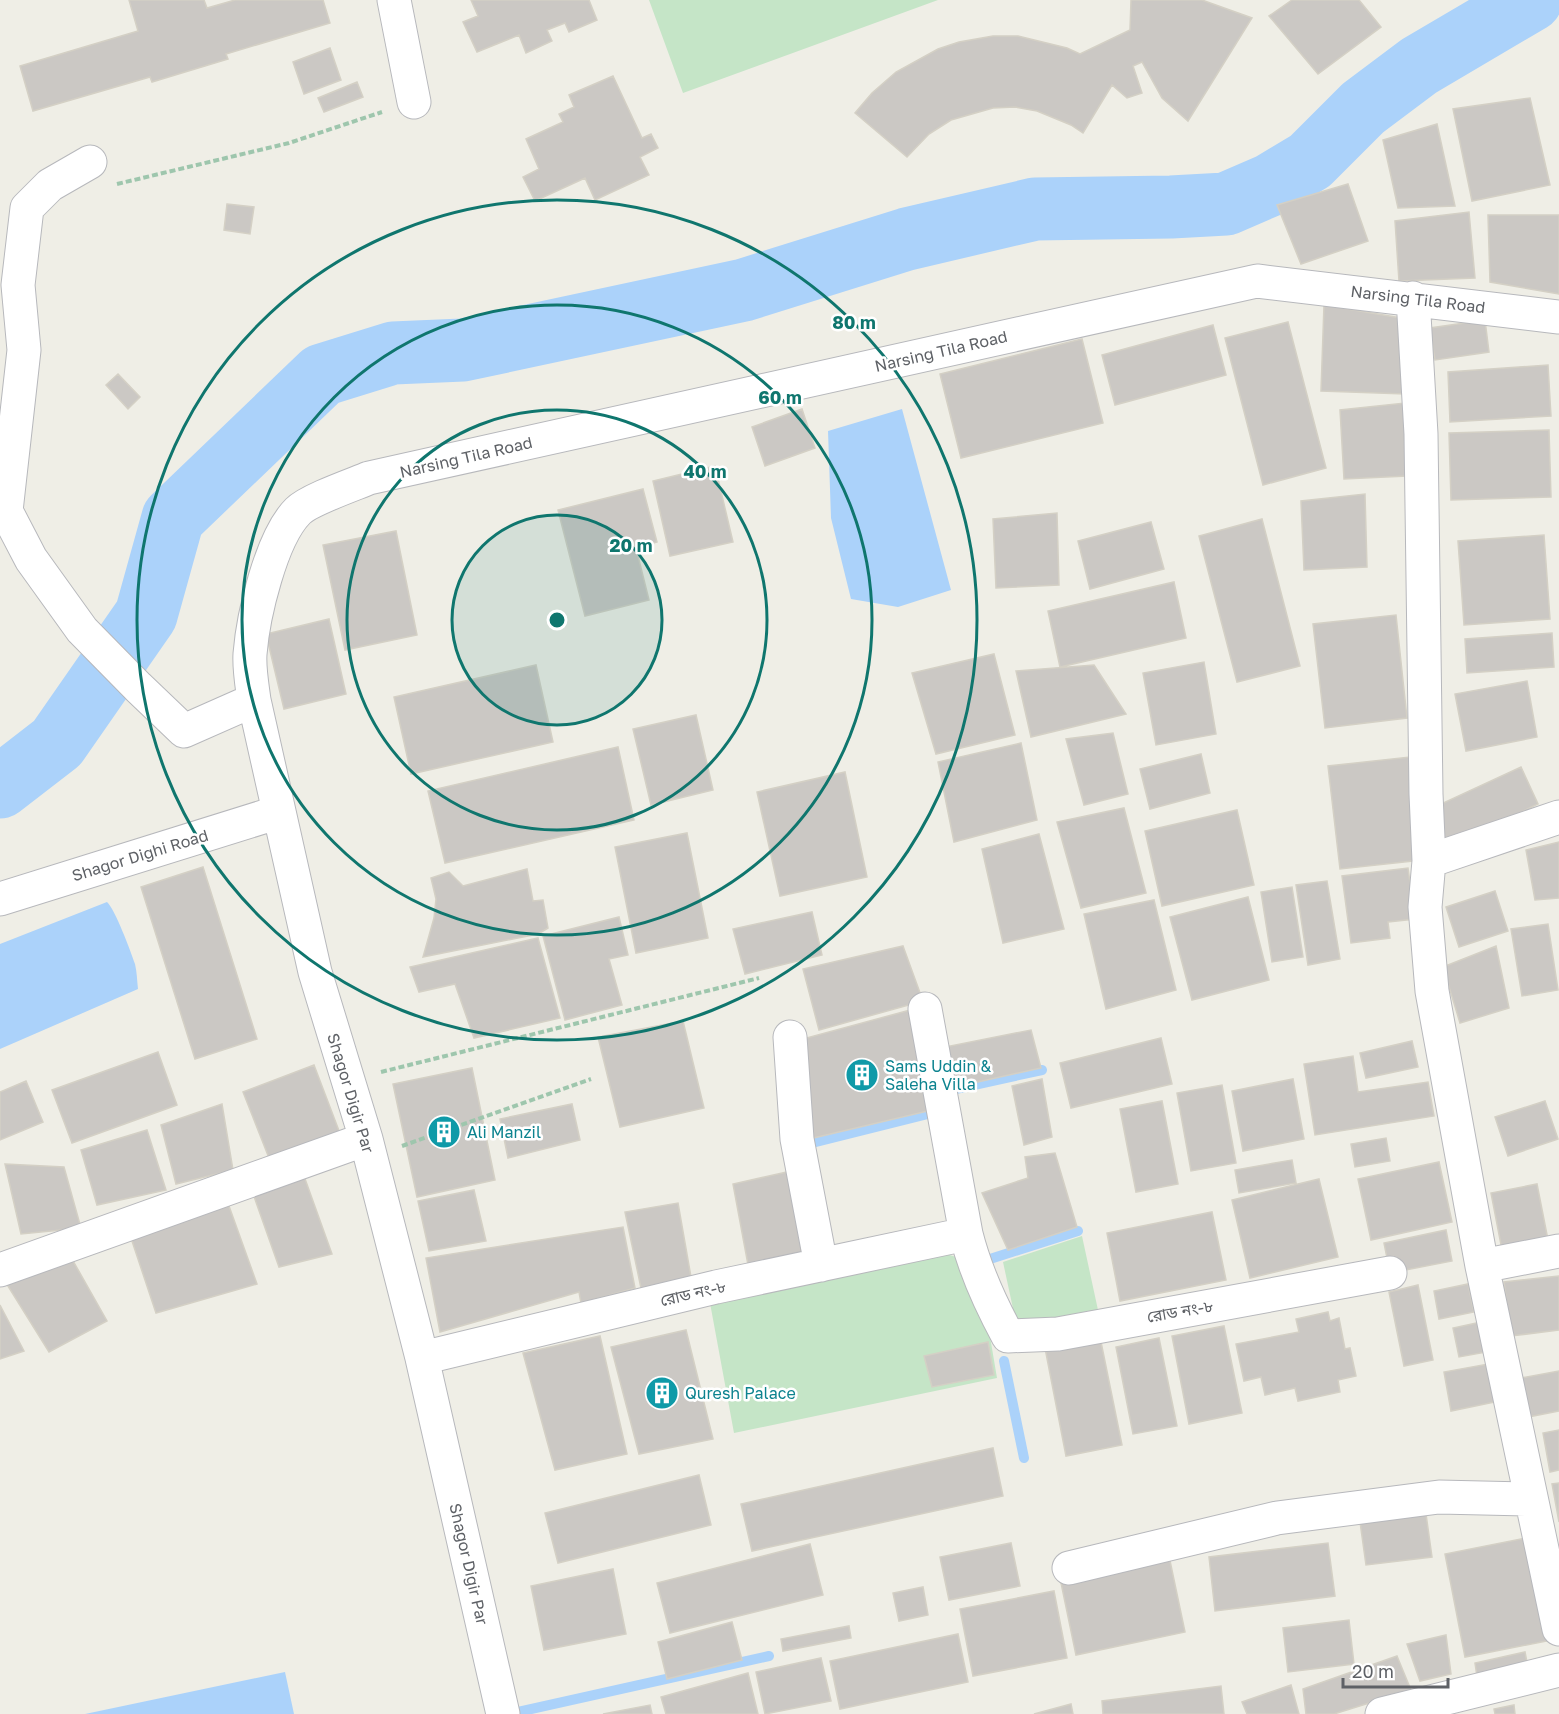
<svg xmlns="http://www.w3.org/2000/svg" width="1559" height="1714" font-family="'Golos Text','Noto Sans Bengali',sans-serif">
  <rect width="100%" height="100%" fill="#efeee6"/>
  <path fill="#c5e5c7" d="M649,0H938L683,93Z
    M1082,1236L1098,1310L1017,1327L1003,1262Z
    M931,1249L956,1257L984,1301L997,1378L734,1433L710,1303Z"/>
  <path fill="#abd2fa" d="M902,409L951,590L898,607L851,599L831,518L828,431Z
    M107,902C115,909 131,952 135,964C137,972 137,981 138,989L0,1049V944Z
    M285,1672L294,1714H85Z"/>
  <g fill="none" stroke-linecap="round" stroke-linejoin="round">
    <path stroke="#abd2fa" stroke-width="10" d="M942,1092L1042,1070
      M804,1145L928,1114
      M990,1259L1078,1231
      M1004,1361L1024,1458
      M509,1714L769,1656"/>
    <path stroke="#abd2fa" stroke-width="63" d="M0,787L57,743L146,615L173,518L322,375L393,353L463,350L744,290L907,239L1035,209L1171,207L1226,204L1270,185L1310,161L1363,108L1419,66L1531,0"/>
  </g>
  <path fill="#cbc8c4" stroke="#d4d0c5" stroke-width="1.5" d="M129,0H204L207,8L235,0H323L330,23L226,54L228,59L152,82L150,77L33,111L20,66L138,31Z
    M471,0H589L597,20L569,32L565,23L547,30L552,41L526,53L519,35L477,52L463,22L478,16Z
    M1131,0H1202L1252,18L1188,121L1162,98L1142,62L1133,66L1142,93L1127,98L1112,85L1083,133L1071,125L1037,111L1015,107L993,108L951,120L929,134L907,157L855,113L872,93L896,72L938,49L959,42L993,36H1018L1067,48L1080,54L1130,30Z
    M1292,0H1359L1381,27L1318,74L1269,16Z
    M330,48L341,80L304,94L293,62Z
    M613,76L642,138L651,134L658,148L640,157L649,175L595,200L585,178L535,201L523,177L539,169L526,139L563,122L559,114L574,107L569,95Z
    M357,82L363,97L324,112L318,98Z
    M1530,98L1550,185L1472,201L1453,109Z
    M1437,124L1455,206L1398,208L1383,140Z
    M1348,184L1368,241L1301,264L1277,205Z
    M227,204L254,207L250,234L224,230Z
    M1469,212L1475,278L1399,281L1395,221Z
    M1488,215H1559V294L1490,282Z
    M1324,305L1401,318L1405,394L1321,391Z
    M1485,320L1489,352L1435,360L1430,328Z
    M1288,322L1326,468L1263,485L1225,338Z
    M1213,325L1226,375L1115,405L1102,355Z
    M1082,339L1103,423L961,458L940,374Z
    M1548,365L1551,416L1450,422L1448,372Z
    M118,374L140,397L128,409L106,385Z
    M1405,403L1407,476L1344,479L1340,410Z
    M802,409L815,448L765,466L752,427Z
    M1549,430L1551,497L1451,500L1449,433Z
    M715,466L733,542L670,556L653,481Z
    M643,489L657,542L636,548L649,600L585,616L558,510Z
    M1365,494L1367,567L1304,570L1301,501Z
    M1057,513L1059,585L996,588L993,519Z
    M1262,519L1300,666L1237,682L1199,536Z
    M1151,522L1164,569L1090,589L1078,541Z
    M396,531L417,635L345,650L323,545Z
    M1544,535L1550,619L1464,625L1458,541Z
    M1174,582L1186,638L1060,667L1048,611Z
    M1396,615L1407,718L1325,728L1313,624Z
    M329,619L346,694L284,709L266,634Z
    M1552,633L1554,667L1467,673L1465,639Z
    M994,654L1015,735L936,754L912,673Z
    M1204,662L1216,734L1156,745L1143,673Z
    M536,665L553,742L411,774L394,697Z
    M1094,665L1126,714L1031,737L1016,671Z
    M1527,681L1537,737L1466,751L1455,694Z
    M696,715L713,790L651,805L633,729Z
    M1113,733L1128,794L1084,805L1066,739Z
    M1021,743L1037,820L954,842L938,762Z
    M618,747L634,820L445,863L428,791Z
    M1201,754L1210,793L1150,809L1140,769Z
    M1410,757L1422,860L1340,869L1328,766Z
    M1521,767L1538,804L1446,848L1428,810Z
    M845,772L867,877L780,896L757,792Z
    M1124,808L1146,893L1081,908L1057,822Z
    M1237,810L1254,885L1162,906L1145,831Z
    M687,833L708,938L636,953L615,847Z
    M1039,834L1064,929L1003,943L982,849Z
    M1559,842V898L1535,900L1526,850Z
    M203,867L257,1039L195,1059L141,887Z
    M1408,868L1415,919L1388,922L1390,938L1351,943L1342,876Z
    M527,869L533,901L543,900L548,928L538,934L423,957L434,918L436,899L431,878L449,872L463,886Z
    M1327,881L1340,959L1308,965L1296,885Z
    M1292,887L1303,957L1272,962L1261,892Z
    M1495,891L1508,931L1459,947L1446,907Z
    M1248,897L1269,980L1192,1000L1170,917Z
    M1154,900L1176,990L1106,1009L1084,914Z
    M812,912L822,955L745,974L733,929Z
    M619,917L628,955L609,959L622,1005L565,1020L543,936Z
    M1548,924L1558,990L1522,996L1511,929Z
    M538,938L560,1018L474,1038L455,984L419,992L410,967Z
    M903,946L923,1001L819,1030L803,969Z
    M1496,946L1509,1008L1460,1023L1443,967Z
    M914,1009L928,1111L805,1140L799,1040Z
    M683,1021L704,1108L620,1127L598,1037Z
    M1031,1030L1041,1068L946,1089L940,1048Z
    M1161,1038L1172,1084L1071,1108L1060,1063Z
    M1412,1041L1418,1067L1366,1078L1360,1053Z
    M158,1052L177,1105L72,1143L52,1090Z
    M1353,1056L1358,1092L1428,1082L1434,1116L1315,1135L1304,1064Z
    M314,1065L341,1136L271,1163L243,1092Z
    M472,1068L495,1180L417,1197L393,1084Z
    M1042,1079L1052,1137L1024,1145L1012,1086Z
    M1293,1079L1304,1139L1243,1151L1232,1091Z
    M26,1081L43,1122L0,1140V1092Z
    M1222,1085L1236,1163L1191,1171L1177,1093Z
    M1162,1101L1178,1184L1136,1192L1120,1109Z
    M1545,1101L1558,1139L1508,1156L1495,1117Z
    M222,1104L233,1170L176,1184L161,1125Z
    M572,1104L580,1140L508,1158L500,1119Z
    M147,1130L166,1190L97,1205L81,1150Z
    M1386,1138L1390,1161L1355,1167L1351,1144Z
    M1055,1153L1077,1227L1008,1250L982,1193L1028,1178L1025,1157Z
    M1292,1160L1296,1183L1239,1193L1235,1170Z
    M1439,1162L1452,1222L1371,1240L1358,1179Z
    M5,1164L64,1167L81,1228L21,1234Z
    M796,1170L813,1254L749,1270L733,1184Z
    M304,1176L332,1254L279,1267L251,1188Z
    M1319,1179L1338,1257L1250,1278L1232,1200Z
    M1537,1184L1549,1245L1503,1255L1491,1193Z
    M474,1190L486,1241L429,1251L418,1201Z
    M678,1203L691,1277L641,1288L625,1212Z
    M229,1206L257,1284L156,1313L129,1232Z
    M1212,1212L1226,1280L1120,1301L1107,1233Z
    M623,1227L635,1288L581,1303L579,1292L440,1332L426,1258Z
    M1446,1230L1452,1261L1390,1273L1384,1243Z
    M72,1259L107,1321L49,1352L6,1283Z
    M1559,1276V1330L1511,1336L1504,1282Z
    M1468,1284L1474,1312L1439,1319L1434,1291Z
    M1418,1285L1433,1360L1404,1366L1389,1292Z
    M0,1305L24,1351L0,1359Z
    M1328,1312L1330,1321L1339,1318L1345,1349L1350,1348L1356,1376L1338,1380L1340,1392L1298,1401L1295,1388L1265,1395L1261,1377L1244,1381L1236,1344L1299,1332L1296,1319Z
    M1486,1321L1492,1351L1459,1357L1453,1328Z
    M1224,1326L1242,1413L1189,1424L1172,1336Z
    M686,1330L713,1439L639,1454L611,1347Z
    M600,1336L627,1454L555,1470L523,1353Z
    M1100,1337L1122,1445L1066,1456L1045,1348Z
    M1159,1338L1177,1426L1133,1434L1116,1347Z
    M988,1342L994,1375L932,1387L924,1356Z
    M1488,1364L1495,1402L1451,1411L1444,1372Z
    M1559,1371V1411L1528,1417L1521,1378Z
    M1559,1430V1470L1550,1472L1543,1433Z
    M993,1448L1003,1496L752,1551L741,1504Z
    M699,1475L711,1525L558,1563L545,1513Z
    M1559,1483V1522L1552,1484Z
    M1426,1514L1432,1557L1366,1565L1360,1522Z
    M1526,1538L1547,1641L1465,1657L1445,1554Z
    M1011,1543L1020,1586L949,1600L940,1557Z
    M1328,1543L1335,1596L1215,1611L1209,1557Z
    M810,1544L823,1595L670,1633L657,1583Z
    M1169,1556L1185,1632L1076,1655L1060,1578Z
    M613,1569L626,1634L544,1650L531,1586Z
    M923,1587L928,1615L899,1621L893,1593Z
    M1054,1591L1067,1658L973,1676L960,1609Z
    M1349,1620L1354,1664L1288,1672L1283,1628Z
    M732,1622L742,1660L667,1679L658,1642Z
    M849,1626L851,1638L783,1651L781,1639Z
    M958,1634L968,1682L840,1709L830,1661Z
    M1446,1635L1451,1674L1420,1681L1407,1644Z
    M1525,1652L1529,1673L1478,1683L1475,1663Z
    M1397,1656L1411,1690L1334,1714H1306L1303,1689Z
    M821,1658L831,1701L765,1714L756,1672Z
    M748,1673L758,1714H666L661,1697Z
    M1291,1685L1299,1714H1247L1242,1702Z
    M1221,1686L1224,1714H1103L1102,1701Z
    M1071,1704L1073,1714H1034Z
    M650,1705L652,1714H603Z
    M1514,1705L1515,1714H1495L1494,1709Z"/>
  <g fill="none" stroke-linecap="round" stroke-linejoin="round">
    <defs>
      <path id="minor" d="M394,0L414,102
        M90,162L50,185L27,208L18,285L24,350L6,511L31,559L82,630L138,687L184,731L254,700
        M1413,298L1421,434L1426,794L1429,861
        M0,899L279,812
        M925,1009L966,1234
        M790,1037L797,1139L821,1265
        M1559,1251L1482,1266L1559,1629
        M1482,1266L1432,991L1425,907L1429,861L1559,817
        M0,1270L366,1139
        M422,1358L716,1287L966,1234C975,1270 990,1303 1008,1336L1058,1334L1390,1273
        M1069,1568L1277,1518L1439,1497L1531,1499
        M503,1714L422,1358L366,1139L315,972L254,700C252,685 249,669 250,654C253,616 271,538 298,511C309,500 352,485 369,478L1257,281L1559,317
        M1382,1714L1559,1670"/>
    </defs>
    <use href="#minor" stroke="#b7b8bc" stroke-width="35"/>
    <path stroke="#9ec6ad" stroke-width="4" stroke-dasharray="6 3" stroke-linecap="butt" d="M117,184L289,143L382,112
      M381,1072L759,978
      M402,1146L591,1079"/>
    <use href="#minor" stroke="#fff" stroke-width="33"/>
  </g>
  <circle cx="557" cy="620" r="105" fill="#0f766e" fill-opacity=".12"/>
  <g fill="none" stroke="#0f766e" stroke-width="3">
    <circle cx="557" cy="620" r="105"/>
    <circle cx="557" cy="620" r="210"/>
    <circle cx="557" cy="620" r="315"/>
    <circle cx="557" cy="620" r="420"/>
  </g>
  <defs>
    <symbol id="building-disc" viewBox="-11 -11 22 22"><circle r="9.5" fill="#0f9aa8" stroke="#fff"/><path d="M-4-6H4V6H1V3H-1V6H-4ZM-2.5-4.3h1.7v1.8h-1.7ZM.8-4.3h1.7v1.8H.8ZM-2.5-1h1.7V.8h-1.7ZM.8-1h1.7V.8H.8Z" fill="#fff"/></symbol>
  </defs>
  <g fill-rule="evenodd">
    <use href="#building-disc" x="843" y="1056" width="38" height="38"/>
    <use href="#building-disc" x="425" y="1113" width="38" height="38"/>
    <use href="#building-disc" x="643" y="1374" width="38" height="38"/>
  </g>
  <g text-anchor="middle" dominant-baseline="central" stroke-width="5" stroke-linejoin="round" paint-order="stroke">
    <g font-size="16" fill="#5e6166" stroke="#fff">
      <text transform="translate(1418 299) rotate(7)">Narsing Tila Road</text>
      <text transform="translate(941 351) rotate(-13)">Narsing Tila Road</text>
      <text transform="translate(466 457) rotate(-13)">Narsing Tila Road</text>
      <text transform="translate(140 855) rotate(-17)">Shagor Dighi Road</text>
      <text transform="translate(351 1093) rotate(73)">Shagor Digir Par</text>
      <text transform="translate(693 1293) rotate(-13)">রোড নং-৮</text>
      <text transform="translate(1180 1311) rotate(-10)">রোড নং-৮</text>
      <text transform="translate(469 1564) rotate(77)">Shagor Digir Par</text>
    </g>
    <g font-size="16" fill="#0d838f" stroke="#fff" text-anchor="start">
      <text x="885" y="1066">Sams Uddin &amp;<tspan x="885" dy="18">Saleha Villa</tspan></text>
      <text x="467" y="1132">Ali Manzil</text>
      <text x="685" y="1393">Quresh Palace</text>
    </g>
  </g>
  <circle cx="557" cy="620" r="9" fill="#0f766e" stroke="#fff" stroke-width="3"/>
  <g font-size="18" text-anchor="middle" font-weight="bold" fill="#0f766e" stroke="#fff" stroke-width="5" stroke-linejoin="round" paint-order="stroke">
    <text x="854" y="329">80 m</text>
    <text x="780" y="404">60 m</text>
    <text x="705" y="478">40 m</text>
    <text x="631" y="552">20 m</text>
  </g>
  <path d="M1343 1678v9h105v-9" fill="none" stroke="#5e6166" stroke-width="3"/>
  <text x="1352" y="1678" font-size="18" fill="#5e6166" stroke="#ffffff" stroke-width="4.5" paint-order="stroke">20 m</text>
</svg>
